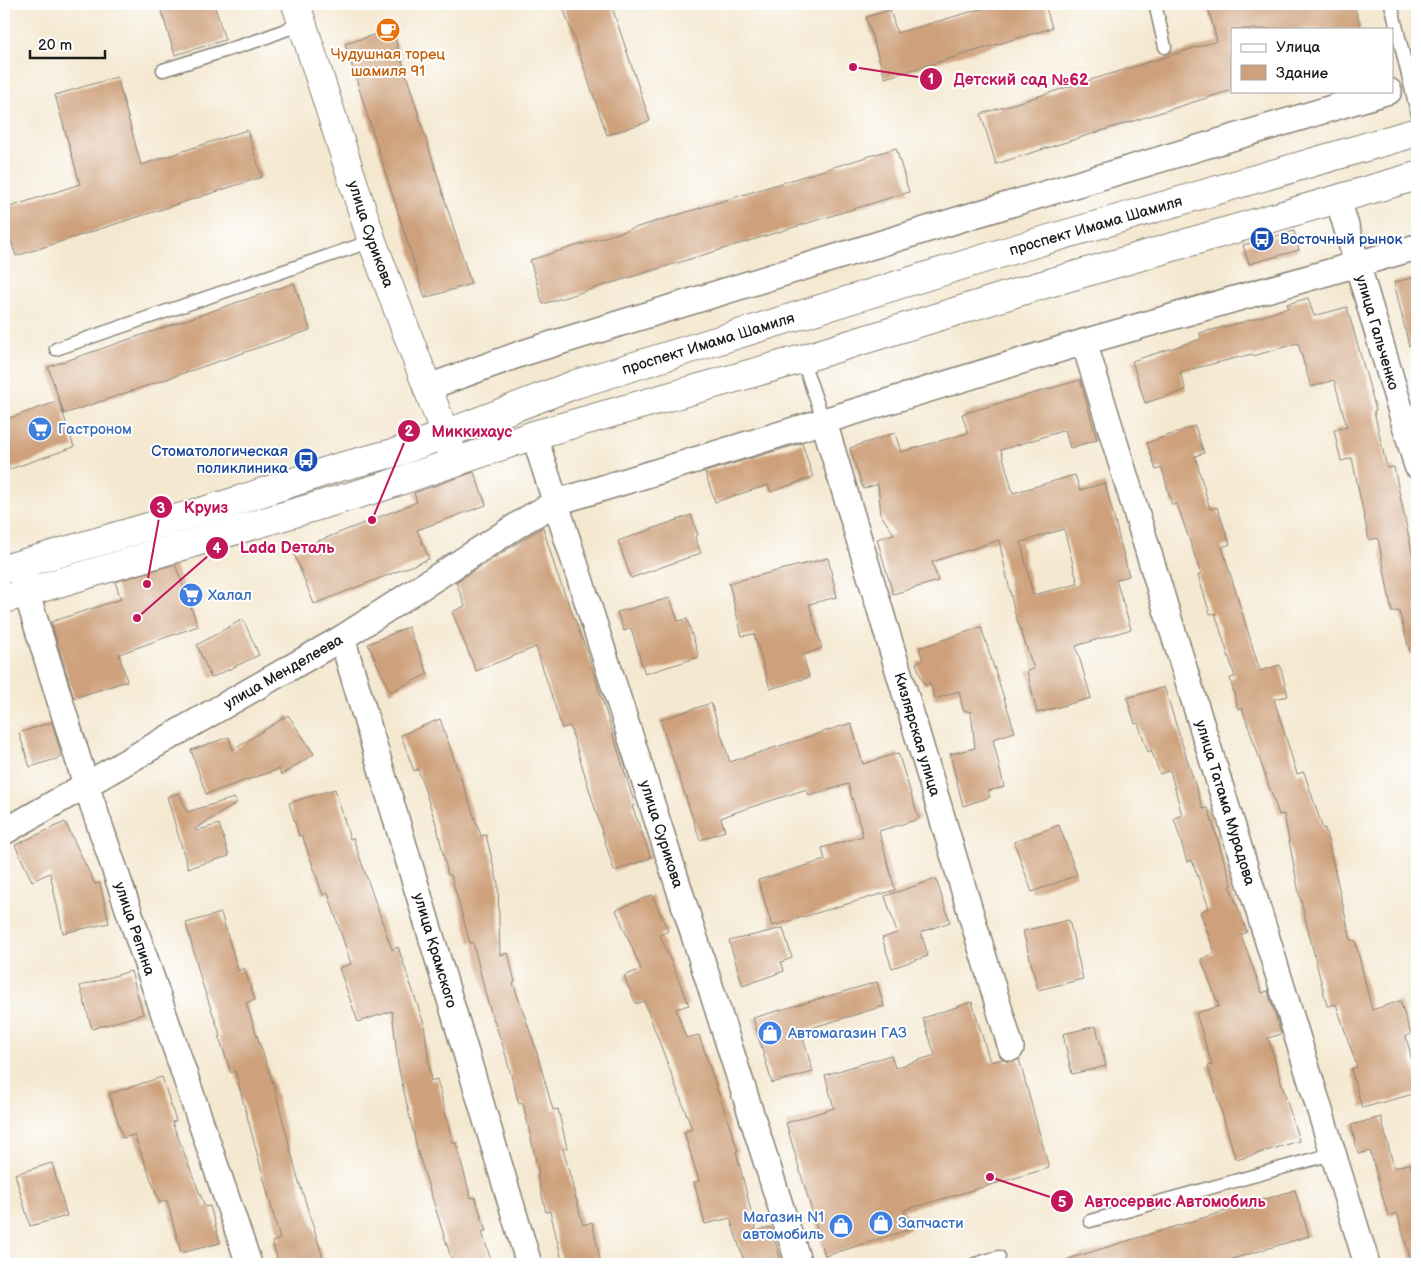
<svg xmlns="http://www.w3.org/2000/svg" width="1421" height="1268" font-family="'Balsamiq Sans',sans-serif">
  <rect width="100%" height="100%" fill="#fff"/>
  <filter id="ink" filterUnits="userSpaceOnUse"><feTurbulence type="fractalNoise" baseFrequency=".02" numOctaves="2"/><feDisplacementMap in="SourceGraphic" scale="10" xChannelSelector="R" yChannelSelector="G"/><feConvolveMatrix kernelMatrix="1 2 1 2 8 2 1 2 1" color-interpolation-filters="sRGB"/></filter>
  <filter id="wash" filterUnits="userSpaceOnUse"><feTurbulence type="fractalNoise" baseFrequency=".0096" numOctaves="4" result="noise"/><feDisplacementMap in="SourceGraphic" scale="20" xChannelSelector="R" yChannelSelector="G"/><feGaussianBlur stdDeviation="1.12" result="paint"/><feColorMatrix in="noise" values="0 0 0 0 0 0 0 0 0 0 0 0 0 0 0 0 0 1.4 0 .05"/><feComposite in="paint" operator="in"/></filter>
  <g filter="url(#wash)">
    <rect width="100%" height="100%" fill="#f4e8d0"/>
    <g id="blocks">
      <path fill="#cea17c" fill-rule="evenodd" d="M159,4H214L225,40L175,55Z
        M562,4H611L650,121L607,135Z
        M998,4H1045L1052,28L885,78L866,17L890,10L897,33Z
        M1207,4H1354L1361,29H1232V90L996,164L981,114L1217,41Z
        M392,29L471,284L425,298L345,44Z
        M117,77L141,165L247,130L262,177L16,256L4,218V209L80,184L55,95Z
        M896,148L909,192L543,304L530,260Z
        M1294,231L1299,250L1249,264L1243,245Z
        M1417,277V345L1409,346L1394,282Z
        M294,283L310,330L64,414L48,367Z
        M1308,298L1314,316L1347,307L1376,410L1374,411L1387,468L1394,467L1414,562L1417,561V652L1410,653L1399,611L1392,612L1378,538L1369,540L1352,458L1341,461L1334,430L1347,427L1334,380L1311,387L1298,343L1253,356L1252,354L1180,372L1186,390L1145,403L1132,361L1201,339L1200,333L1243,322L1288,308L1287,304Z
        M1080,380L1097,440L1070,448L1065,430L1001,450L1013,493L1075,475L1080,490L1105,483L1129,576L1116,580L1131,629L1076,646L1091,698L1037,713L1027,671L1034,669L1015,614L999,540L932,562L938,581L893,594L877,539L894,534L881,515L878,484L863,489L850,448L895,433L901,452L968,433L962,414ZM1064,529L1078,584L1033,595L1021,542Z
        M59,401L74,447L4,471V420Z
        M1195,426L1204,453L1195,456L1210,509L1217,507L1230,544L1222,547L1260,671L1280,665L1288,696L1274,699L1297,774L1304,772L1323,829L1325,828L1351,941L1355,940L1372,1010L1400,1001L1411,1034L1406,1036L1417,1080V1093L1362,1108L1351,1069L1357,1067L1336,1004L1327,1006L1299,893L1284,814L1279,815L1242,708L1238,709L1230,678L1235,677L1215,613L1210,614L1198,575L1201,574L1177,504L1172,505L1162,468L1156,470L1147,443Z
        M802,443L813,477L771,492L768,485L715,502L705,472Z
        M474,472L486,505L417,530L429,559L314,604L293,551L417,502L414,493Z
        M691,515L698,535L695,537L701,553L631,578L618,541Z
        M543,527L557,574L587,651L635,805L632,806L651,858L614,871L570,726L562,728L536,647L476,671L452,612L465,606L456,582Z
        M828,558L837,597L809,604L822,648L803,655L809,677L770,689L754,634L742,636L729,583Z
        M175,564L198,626L119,654L127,681L74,698L51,622L121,599L115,582Z
        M670,598L678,621L687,619L699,657L645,674L631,628L624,631L617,612Z
        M243,619L259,655L211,678L197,645Z
        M408,627L428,674L390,692L368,644Z
        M981,627L1015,732L993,739L1004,787L988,791L990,797L963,806L950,754L975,748L971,712L963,710L959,691L935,699L930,683L924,685L916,663L923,660L919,648Z
        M1164,687L1203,809L1208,808L1232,886L1230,887L1247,932L1241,935L1262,993L1268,991L1281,1034L1268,1038L1299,1141L1236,1160L1208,1066L1212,1065L1196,1013L1219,1006L1201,959L1215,953L1200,912L1209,908L1192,860L1187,862L1174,818L1182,815L1170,770L1160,774L1151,750L1148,752L1138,723L1135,724L1127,698Z
        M711,703L730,762L851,723L863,764L898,753L919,819L879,831L895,890L772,926L758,880L825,860L822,848L863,836L848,784L809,796L807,789L739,811L721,818L725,831L700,840L660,720Z
        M288,715L314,754L281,775L279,769L206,794L191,750L229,737L233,750Z
        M440,719L481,836L486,835L498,884L500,955L508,953L515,982L513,983L534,1043L553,1110L558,1109L567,1148L563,1149L583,1225L592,1222L601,1264H563L550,1211L546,1212L537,1174H539L523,1103L519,1104L504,1049L487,1000L473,942L470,943L451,875H448L437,827L418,769L414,771L401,735Z
        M52,722L62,757L30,767L19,733Z
        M335,789L350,839L353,838L392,950L398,947L424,1024L431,1081L437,1079L453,1143H456L471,1198L475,1197L486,1231L482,1232L492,1264H453L418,1153L398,1065L392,1011L358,1022L339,968L351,964L328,893L323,895L302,835L299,836L289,803Z
        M179,793L187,812L234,798L237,803L195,829L196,831L219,824L229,856L188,868L167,797Z
        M65,822L95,884L100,883L109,923L63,933L50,873L32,881L15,845Z
        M1059,825L1077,875L1032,892L1014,842Z
        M936,879L950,922L921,932L928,956L892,968L882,938L897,933L885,896Z
        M652,895L668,931L660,935L689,1005L676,1009L686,1038L699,1035L738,1151H736L756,1231L771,1227L782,1264H745L730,1218L705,1224L694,1182L699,1181L684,1132L692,1129L644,1001L636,1004L624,976L641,969L616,910Z
        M221,913L238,971L244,968L255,1000L246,1003L274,1086L297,1175L325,1264H279L272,1242L280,1239L235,1071L231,1073L219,1037H221L202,983L186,923Z
        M1069,920L1083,979L1038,990L1023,931Z
        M783,928L792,958L781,962L784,971L743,986L729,941Z
        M131,971L143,1014L92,1029L80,986Z
        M877,982L884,1006L801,1031L813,1072L772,1083L753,1018Z
        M972,1002L990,1062L1002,1059L1008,1062L1019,1059L1049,1168L904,1210L911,1229L825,1256L786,1123L834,1108L825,1075L891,1055L895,1068L935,1055L923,1018Z
        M1096,1026L1106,1066L1072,1074L1063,1034Z
        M162,1077L176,1121L172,1122L205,1207L210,1206L220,1243L181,1253L167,1200L160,1203L134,1135L123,1138L109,1094Z
        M1381,1117L1394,1168L1410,1163L1417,1189V1264H1412L1397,1213L1388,1216L1370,1151L1358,1154L1351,1125Z
        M52,1163L67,1216L30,1226L15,1174Z
        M1295,1190L1309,1236L1216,1264H1069L1068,1259Z"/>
    </g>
  </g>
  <g filter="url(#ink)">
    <use href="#blocks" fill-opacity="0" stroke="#888276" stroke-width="1"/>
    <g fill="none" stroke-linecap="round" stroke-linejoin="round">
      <defs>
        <path id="service" d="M1155,4L1165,47
          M1391,4L1417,112
          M163,70L259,40L303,23
          M56,349L372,241
          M802,359L824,422
          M1090,1221L1332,1154
          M975,1264L999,1257"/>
        <g id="minor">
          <path id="s1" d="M1338,199L1417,466"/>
          <path id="s2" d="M1084,342L1367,1264"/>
          <path d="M426,388L523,353L964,218L1389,91"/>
          <path id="s3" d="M824,422L1011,1048"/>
          <path id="s4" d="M534,435L799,1264"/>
          <path id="s5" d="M18,565L86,785L249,1264"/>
          <path id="s6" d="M342,638L529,1264"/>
          <path id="s7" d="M4,832L342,638L527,519L557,502L1084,342L1417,247"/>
        </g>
        <g id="secondary">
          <path id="s8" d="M296,4L372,241L456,463"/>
        </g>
        <g id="primary">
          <path id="s9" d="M4,569L224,505L336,468L401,451L576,384L1015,249L1417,132"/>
          <path d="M4,599L385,486L534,435L802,359L1025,290L1417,176"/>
        </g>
      </defs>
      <use href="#service" stroke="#888276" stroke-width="15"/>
      <use href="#minor" stroke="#888276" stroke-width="28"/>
      <use href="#secondary" stroke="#888276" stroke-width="30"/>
      <use href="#primary" stroke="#888276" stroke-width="30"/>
      <use href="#service" stroke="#fff" stroke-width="12"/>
      <use href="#minor" stroke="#fff" stroke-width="25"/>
      <use href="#secondary" stroke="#fff" stroke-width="28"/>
      <use href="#primary" stroke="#fff" stroke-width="28"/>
    </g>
  </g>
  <defs>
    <symbol id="cafe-disc" viewBox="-11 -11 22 22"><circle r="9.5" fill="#e8710a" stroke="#fff"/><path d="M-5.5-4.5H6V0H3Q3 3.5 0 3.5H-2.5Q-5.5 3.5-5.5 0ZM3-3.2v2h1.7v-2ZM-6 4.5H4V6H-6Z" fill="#fff"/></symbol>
    <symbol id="bus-disc" viewBox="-11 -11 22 22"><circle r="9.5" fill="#1a4fb4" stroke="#fff"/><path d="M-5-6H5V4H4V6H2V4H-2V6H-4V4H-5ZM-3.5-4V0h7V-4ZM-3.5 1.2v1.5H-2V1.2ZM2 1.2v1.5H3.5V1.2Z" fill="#fff"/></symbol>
    <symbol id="supermarket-disc" viewBox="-11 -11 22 22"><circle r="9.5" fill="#3f7fe0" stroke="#fff"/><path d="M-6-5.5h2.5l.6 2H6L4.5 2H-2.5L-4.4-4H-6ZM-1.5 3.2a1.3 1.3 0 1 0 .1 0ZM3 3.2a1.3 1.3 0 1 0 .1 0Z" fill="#fff"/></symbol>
    <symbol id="shop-disc" viewBox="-11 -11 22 22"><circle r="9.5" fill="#3f7fe0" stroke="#fff"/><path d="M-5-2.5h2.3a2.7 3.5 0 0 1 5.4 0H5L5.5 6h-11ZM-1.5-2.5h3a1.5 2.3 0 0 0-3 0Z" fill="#fff"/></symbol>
  </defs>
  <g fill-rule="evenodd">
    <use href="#cafe-disc" x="374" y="16" width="28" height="28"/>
    <use href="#bus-disc" x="1248" y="225" width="28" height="28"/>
    <use href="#supermarket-disc" x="26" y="415" width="28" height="28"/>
    <use href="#bus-disc" x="292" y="446" width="28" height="28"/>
    <use href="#supermarket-disc" x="177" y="581" width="28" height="28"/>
    <use href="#shop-disc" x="756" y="1019" width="28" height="28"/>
    <use href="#shop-disc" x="867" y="1209" width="28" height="28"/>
    <use href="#shop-disc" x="827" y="1212" width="28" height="28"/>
  </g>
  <g text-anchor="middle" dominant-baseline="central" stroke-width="4" stroke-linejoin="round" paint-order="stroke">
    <g font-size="15" fill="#c56008" stroke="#fff">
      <text x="388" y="54">Чудушная торец<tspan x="388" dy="17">шамиля 91</tspan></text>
    </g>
    <g font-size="15" fill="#1c1c1c" stroke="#fff">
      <text stroke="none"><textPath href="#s9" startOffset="1145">проспект Имама Шамиля</textPath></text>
      <text stroke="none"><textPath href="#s8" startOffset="242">улица Сурикова</textPath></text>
      <text stroke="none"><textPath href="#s1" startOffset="139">улица Гальченко</textPath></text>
      <text stroke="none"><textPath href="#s9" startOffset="740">проспект Имама Шамиля</textPath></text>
      <text stroke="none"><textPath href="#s7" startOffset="322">улица Менделеева</textPath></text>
      <text stroke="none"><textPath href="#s3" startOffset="326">Кизлярская улица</textPath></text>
      <text stroke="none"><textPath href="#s2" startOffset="482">улица Татама Мурадова</textPath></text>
      <text stroke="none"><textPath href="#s4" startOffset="419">улица Сурикова</textPath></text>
      <text stroke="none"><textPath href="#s5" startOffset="382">улица Репина</textPath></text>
      <text stroke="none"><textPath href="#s6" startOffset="326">улица Крамского</textPath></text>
    </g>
    <g font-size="15" fill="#164399" stroke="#fff" text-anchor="start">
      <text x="1280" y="239">Восточный рынок</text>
      <text x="288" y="451" text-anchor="end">Стоматологическая<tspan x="288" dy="17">поликлиника</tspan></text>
    </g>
    <g font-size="15" fill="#366cbe" stroke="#fff" text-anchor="start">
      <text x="58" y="429">Гастроном</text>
      <text x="208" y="595">Халал</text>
      <text x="788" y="1033">Автомагазин ГАЗ</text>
      <text x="824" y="1217" text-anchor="end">Магазин N1<tspan x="824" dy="17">автомобиль</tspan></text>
      <text x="898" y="1223">Запчасти</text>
    </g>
  </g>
  <path fill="none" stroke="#c2185b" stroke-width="2" d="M853 67L931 79M372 520L409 431M147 584L161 507M137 618L217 548M990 1177L1062 1201"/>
  <g fill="#c2185b" stroke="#fff" stroke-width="2">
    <circle cx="853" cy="67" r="5"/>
    <circle cx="372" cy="520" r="5"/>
    <circle cx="147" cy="584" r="5"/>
    <circle cx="137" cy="618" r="5"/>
    <circle cx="990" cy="1177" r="5"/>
    <circle cx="931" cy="79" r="12"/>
    <circle cx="409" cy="431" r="12"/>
    <circle cx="161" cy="507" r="12"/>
    <circle cx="217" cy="548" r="12"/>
    <circle cx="1062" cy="1201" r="12"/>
  </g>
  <g font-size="15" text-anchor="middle" font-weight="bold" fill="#fff">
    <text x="931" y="84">1</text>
    <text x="409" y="436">2</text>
    <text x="161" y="513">3</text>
    <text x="217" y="553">4</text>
    <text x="1062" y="1207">5</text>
  </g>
  <g font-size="16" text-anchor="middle" font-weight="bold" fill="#c2185b" stroke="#fff" stroke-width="4" stroke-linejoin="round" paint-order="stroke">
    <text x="1021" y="85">Детский сад №62</text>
    <text x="472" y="437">Миккихаус</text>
    <text x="206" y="513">Круиз</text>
    <text x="287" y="553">Lada Dеталь</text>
    <text x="1175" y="1207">Автосервис Автомобиль</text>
  </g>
  <rect width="1421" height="1268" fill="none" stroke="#fff" stroke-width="20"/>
  <rect x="1231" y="28" width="162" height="65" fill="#ffffff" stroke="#a4a4a4"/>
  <rect x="1241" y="44" width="25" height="8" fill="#ffffff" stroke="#a4a4a4"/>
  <text x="1276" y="52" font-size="15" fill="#1c1c1c">Улица</text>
  <rect x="1241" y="65" width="25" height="15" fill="#cea17c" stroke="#a4a4a4"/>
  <text x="1276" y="78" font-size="15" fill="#1c1c1c">Здание</text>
  <path d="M30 50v8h75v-8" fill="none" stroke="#1c1c1c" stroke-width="2.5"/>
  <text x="38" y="50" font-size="15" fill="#1c1c1c" stroke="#ffffff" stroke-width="4" paint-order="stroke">20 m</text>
</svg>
